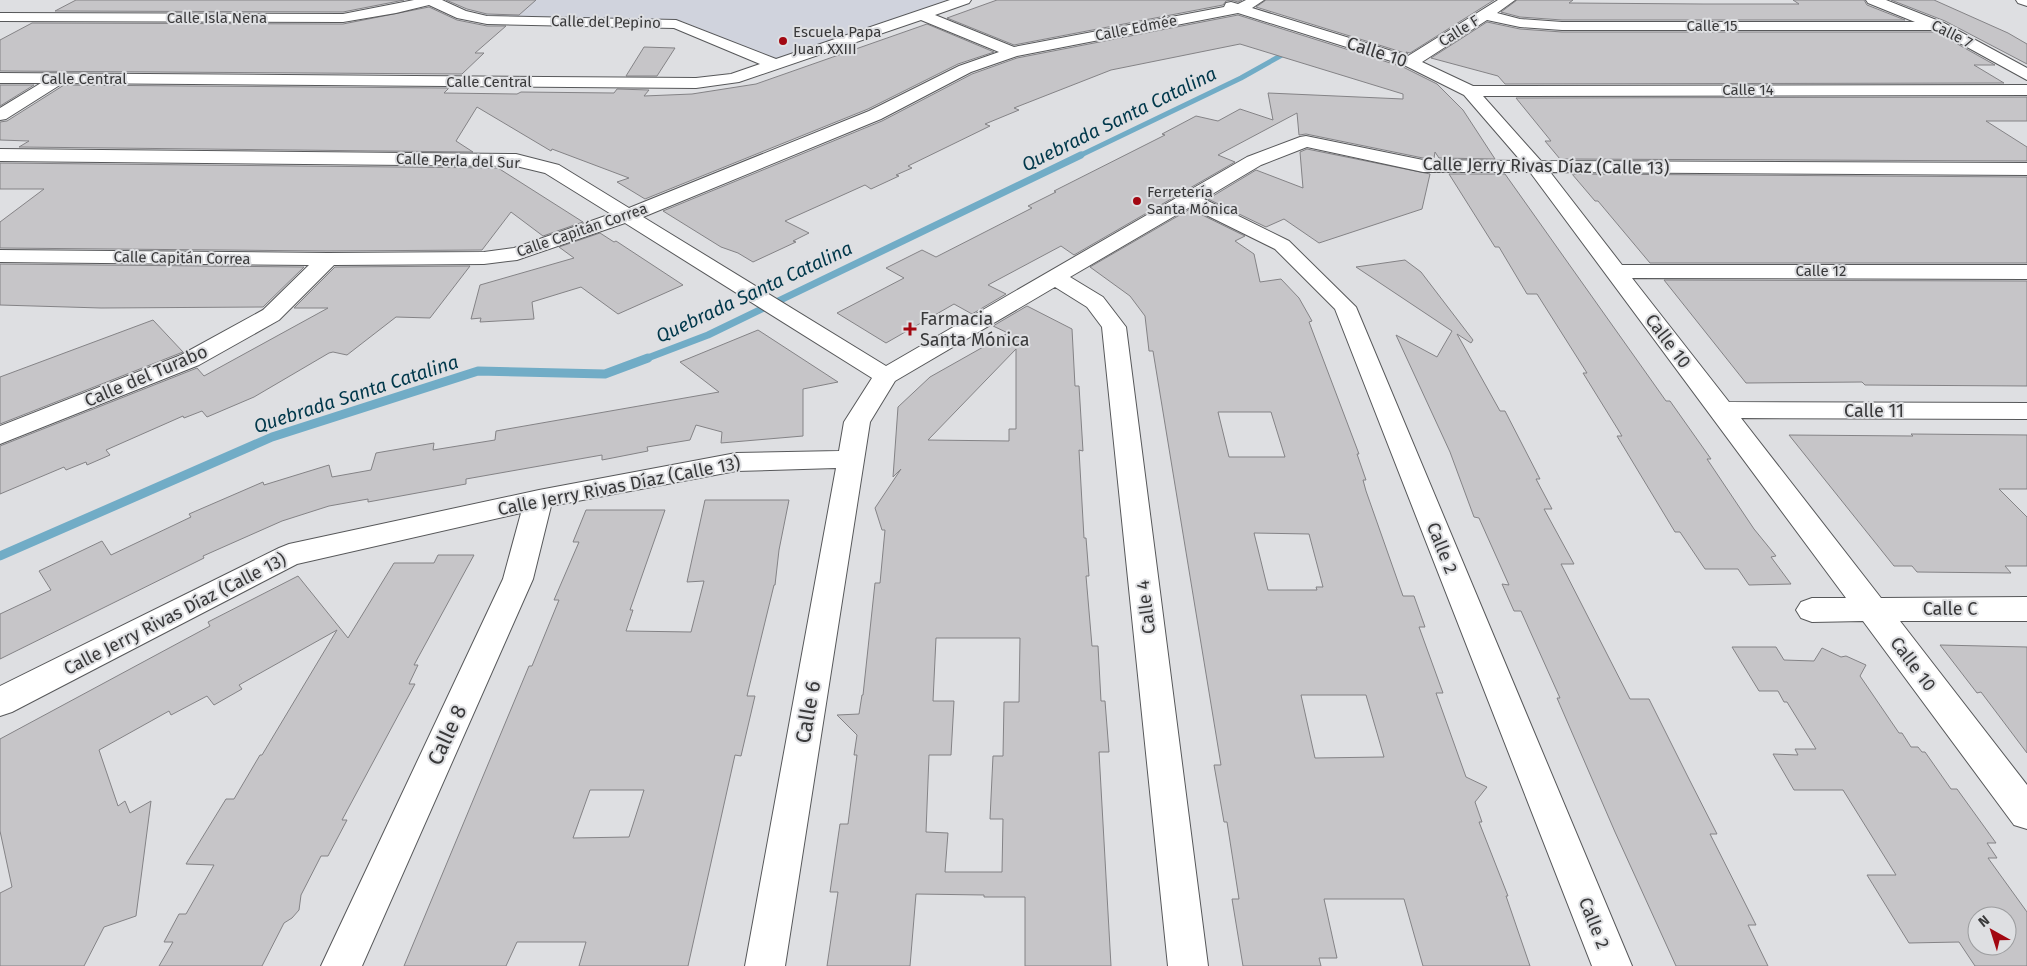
<svg xmlns="http://www.w3.org/2000/svg" width="2027" height="966" font-family="'Fira Sans',sans-serif">
  <rect width="100%" height="100%" fill="#dedfe2"/>
  <path fill="#d0d3dd" d="M449,0H952L779,61L682,21L487,15L466,9Z"/>
  <g fill="none" stroke-linecap="round" stroke-linejoin="round">
    <path stroke="#71acc6" stroke-width="5" d="M1079,156L1241,78L1289,51"/>
    <path stroke="#71acc6" stroke-width="7" d="M645,359L708,335L1081,155"/>
    <path stroke="#71acc6" stroke-width="9" d="M0,556L272,437L478,371L605,374L648,358"/>
  </g>
  <path fill="#c6c5c8" stroke="#848386" fill-rule="evenodd" d="M76,0H404L343,12L55,11Z
    M446,0H536L519,15L487,14L467,9Z
    M997,0H1242L1238,2L1231,0L1226,1L1223,5L1014,45L947,18Z
    M1266,0H1494L1410,53L1406,52L1408,54L1256,7Z
    M1517,0H1573L1569,3L1703,4H1799L1793,0H1864L1867,5L1905,20H1562L1520,17L1501,12Z
    M1891,0H1934L2008,33L2027,44V64L1945,21Z
    M429,7L457,20L487,26H506L475,53H484L462,74L0,71V40L32,23L343,24Z
    M1238,15L1403,67L1437,84L1463,110L1495,159L1439,158L1435,152L1434,158H1423L1306,134L1299,135L1297,113L1218,155L1235,162L1074,255L1061,246L988,285L1006,294L972,314L954,304L886,343L837,313L904,278L886,268L922,250L936,257L1032,208L1028,206L1056,192L1054,191L1165,135L1162,134L1196,116L1218,121L1240,109L1273,120L1268,93L1403,99V94L1240,44L1111,70L1014,108L1019,110L985,124L990,126L908,166L912,168L896,175L899,176L871,189L865,185L785,221L809,233L793,241L796,242L753,262L738,253L721,247L663,211L882,121L972,74L1017,58Z
    M1487,22L1520,29L1562,32H1936L1995,65H1974L2004,83L1505,84L1498,76L1431,58Z
    M927,24L994,52L958,64L868,109L645,199L617,182L629,178L552,149L551,151L477,107L456,141L473,152L19,147L29,141L0,140V122L7,121L64,85L449,88L444,93L517,94L521,92L614,93L617,89L649,90L644,96L692,94L756,84Z
    M644,47L675,48L657,76H626Z
    M0,85H34L0,106Z
    M2027,97V121H1986L2027,147V161L1560,159L1545,141H1551L1516,98Z
    M1307,149L1430,174L1422,209L1319,243L1284,219L1266,227L1208,199L1256,170L1303,188L1300,152Z
    M0,163L498,168L583,222L543,236L511,212L482,250L328,251L0,248V222L44,189H0Z
    M1449,174H1505L1666,401H1670L1711,459H1707L1754,529L1776,556L1771,557L1791,584L1749,585L1738,569H1705L1680,532H1675L1617,436H1622L1583,373H1587L1537,294H1527L1499,247H1495Z
    M1572,174L2027,177V263H1650L1598,201H1595Z
    M1190,209L1245,236L1235,241L1254,254L1260,282L1281,279L1299,298L1312,321L1309,322L1359,454H1357L1366,480H1363L1366,491L1403,596H1414L1425,627H1419L1443,693H1436L1466,777L1487,787L1475,802L1482,822H1479L1508,896H1506L1530,966H1423L1404,899H1324L1337,958H1319L1321,966H1243L1232,899H1239L1227,822H1224L1214,765H1221L1153,351H1149L1145,316L1130,296L1090,267ZM1218,412H1271L1285,457H1229ZM1254,533L1309,534L1323,587H1316L1317,590H1268ZM1301,695H1366L1384,757L1315,758Z
    M600,233L614,242L616,241L683,285L618,314L581,287L532,302L534,319L480,322L481,318L471,319L480,285L574,258L559,247Z
    M1405,260L1421,272L1473,340L1471,343L1457,334L1500,411H1505L1540,479H1536L1552,509H1544L1574,564H1561L1630,699H1649L1688,777L1717,834H1710L1756,925H1748L1768,966H1676L1615,832L1557,698H1560L1521,611H1514L1502,584L1509,585L1479,518L1474,517L1450,452L1396,335L1437,357L1452,331L1356,267Z
    M0,264L304,267L263,307L101,308L0,305Z
    M470,266L430,318L396,317L347,355L333,352L329,353L254,397L207,417L202,411L184,418L183,416L106,450L110,455L87,465L86,462L66,470L64,467L0,494V446L197,368L204,376L328,308H294L335,267Z
    M1664,280L2027,281V386L1865,385L1862,382L1746,383Z
    M1027,306L1072,329L1075,386H1079L1083,451L1079,450L1084,538H1086L1089,576H1086L1092,646H1098L1101,701H1105L1109,752H1099L1111,966H1025V897H984V895L916,894L910,966H827L838,892H830L840,824H848L857,755H854L857,735L837,715L859,714L862,695H863L875,583H880L885,530H882L875,508L901,469L893,477L898,407L930,377L1008,333L993,326ZM1016,349V429H1009V441L928,440ZM936,638H1020L1019,702H1004L1003,756H993L990,819H1003L1002,872H945L948,833L926,832L929,755H951L954,701H933Z
    M153,320L183,352L0,424V377Z
    M758,330L838,382L803,389V436L721,443L722,432L696,425L690,440L647,447L648,451L602,460V455L466,479V484L368,502V499L329,506L282,521L203,556L204,558L0,659V614L51,590L39,571L102,541L111,555L191,517L189,514L263,482L264,485L329,465L332,477L371,470L376,453L434,443L433,450L495,440L496,431L719,392L680,362Z
    M1911,434L2027,435V489H1999L2027,517V566H2005L2011,573L1917,572L1912,566H1894L1789,435L1913,436Z
    M705,500H789L779,550L775,585H774L747,696H755L741,756L735,755L688,966H579L586,942H517L506,966H404L529,666H532L559,600H554L579,542H573L586,510H665L630,610H633L626,631L691,632L704,581L687,582ZM590,790H644L629,837L573,838Z
    M438,555H474L414,665H418L409,684H415L342,820H347L328,856H321L301,895L299,910L292,918L284,923L262,966H159L173,942H164L179,914H186L214,865L186,864L226,799H234L260,755H262L337,630L239,685L242,689L214,705L207,696L171,715L169,711L99,750L118,806L125,801L130,813L151,801L136,916L104,927L84,966H0V893L12,887L0,831V739L210,626L208,622L298,576L348,638L394,563H434Z
    M1940,645L2027,647V753L1981,692L1977,693Z
    M1732,647H1776L1784,660L1814,661L1822,648L1841,657L1846,656L1866,665L1860,676L1899,733H1902L1911,747H1918L1922,752H1925L1951,789H1957L1996,843H1987L1997,858H1988L2027,912V966H1975L1959,942L1909,943L1867,875H1896L1843,790H1794L1773,754L1798,755L1795,749H1816L1787,702H1784L1778,691H1759ZM1977,916H2007V946H1977Z"/>
  <g fill="none" stroke-linecap="round" stroke-linejoin="round">
    <defs>
      <path id="minor" d="M414,0H442L466,11L487,16L676,20L776,59L950,0H971L969,3L935,15L1014,47L1224,7L1226,3L1231,2L1238,4L1246,0H1264L1252,8L1408,56L1498,0H1515L1497,13L1520,19L1562,22H1915L1868,3L1866,0H1886L1944,23L2027,68V80L1936,30H1562L1520,27L1487,20L1422,62L1473,86L2027,85V95L1483,96L1541,161L2027,163V175L1550,172L1622,265H2027V279L1632,278L1729,402L2027,403V419L1741,418L1881,598L2027,597V621H1900L2027,785V829L2014,825L1863,621L1812,622L1801,618L1796,610L1801,602L1812,598H1846L1530,172H1423L1307,147L1261,165L1204,199L1289,241L1356,307L1632,966H1592L1335,309L1275,249L1190,207L1070,277L1103,297L1126,327L1208,966H1168L1102,327L1087,307L1055,287L895,381L870,422L785,966H745L836,468L736,471L551,506L533,579L362,966H321L503,579L521,513L297,564L12,712L0,716V686L279,548L289,544L539,490L736,453L839,451L844,422L872,378L625,223L517,260L484,264L334,265L279,320L199,365L0,444V426L181,355L263,310L309,265L0,262V250L328,253L484,252L514,248L611,214L545,173L516,166L0,161V149L516,154L559,165L629,208L869,111L959,66L999,52L921,20L739,82L696,88L63,83L6,119L0,120V108L41,83H0V73L696,78L731,74L760,64L674,28L487,24L457,18L429,5L396,13L343,22L0,21V13L343,14ZM1238,13L1404,65L1464,95L1521,161L1423,160L1306,136L1300,137L1247,157L886,366L643,217L881,119L971,72L1017,56Z
        M2016,0H2027V6L2018,3Z"/>
    </defs>
    <use href="#minor" stroke="#57585a" stroke-width="2"/>
    <use href="#minor" fill="#fff" fill-rule="evenodd"/>
  </g>
  <g fill="#a20711" stroke="#dedfe2" stroke-width="2">
    <circle cx="783" cy="41" r="5"/>
    <circle cx="1137" cy="201" r="5"/>
    <path d="M907.5 321.5h5v5h5v5h-5v5h-5v-5h-5v-5h5z"/>
  </g>
  <g text-anchor="middle" dominant-baseline="central" stroke-width="4" stroke-linejoin="round" paint-order="stroke">
    <g font-size="15" fill="#39393a" stroke="#dedfe2">
      <text x="217" y="18">Calle Isla Nena</text>
      <text transform="translate(606 22) rotate(1)">Calle del Pepino</text>
      <text x="1712" y="26">Calle 15</text>
      <text transform="translate(1136 28) rotate(-11)">Calle Edmée</text>
      <text transform="translate(1459 31) rotate(-32)">Calle F</text>
      <text transform="translate(1952 34) rotate(27)">Calle 7</text>
      <text x="84" y="79">Calle Central</text>
      <text x="489" y="82">Calle Central</text>
      <text x="1748" y="90">Calle 14</text>
      <text transform="translate(458 161) rotate(2)">Calle Perla del Sur</text>
      <text transform="translate(582 230) rotate(-19)">Calle Capitán Correa</text>
      <text transform="translate(182 258) rotate(1)">Calle Capitán Correa</text>
      <text x="1821" y="271">Calle 12</text>
    </g>
    <g font-size="15" fill="#39393a" stroke="#dedfe2" text-anchor="start">
      <text x="793" y="32">Escuela Papa<tspan x="793" dy="17">Juan XXIII</tspan></text>
      <text x="1147" y="192">Ferretería<tspan x="1147" dy="17">Santa Mónica</tspan></text>
    </g>
    <g font-size="18" fill="#39393a" stroke="#dedfe2">
      <text transform="translate(1377 52) rotate(18)">Calle 10</text>
      <text transform="translate(1546 166) rotate(1)">Calle Jerry Rivas Díaz (Calle 13)</text>
      <text transform="translate(1668 341) rotate(53)">Calle 10</text>
      <text transform="translate(146 376) rotate(-23)">Calle del Turabo</text>
      <text x="1874" y="411">Calle 11</text>
      <text transform="translate(619 486) rotate(-11)">Calle Jerry Rivas Díaz (Calle 13)</text>
      <text transform="translate(1442 548) rotate(68)">Calle 2</text>
      <text transform="translate(1146 607) rotate(-97)">Calle 4</text>
      <text x="1950" y="609">Calle C</text>
      <text transform="translate(175 614) rotate(-27)">Calle Jerry Rivas Díaz (Calle 13)</text>
      <text transform="translate(1913 664) rotate(53)">Calle 10</text>
      <text transform="translate(1594 923) rotate(68)">Calle 2</text>
    </g>
    <g font-size="18" fill="#39393a" stroke="#dedfe2" text-anchor="start">
      <text x="920" y="319">Farmacia<tspan x="920" dy="21">Santa Mónica</tspan></text>
    </g>
    <g font-size="19" font-style="italic" fill="#01384b" stroke="#dedfe2">
      <text transform="translate(1119 119) rotate(-26)">Quebrada Santa Catalina</text>
      <text transform="translate(754 292) rotate(-25)">Quebrada Santa Catalina</text>
      <text transform="translate(356 394) rotate(-18)">Quebrada Santa Catalina</text>
    </g>
    <g font-size="21" fill="#39393a" stroke="#dedfe2">
      <text transform="translate(808 712) rotate(-80)">Calle 6</text>
      <text transform="translate(447 735) rotate(-65)">Calle 8</text>
    </g>
  </g>
  <g transform="translate(1992 931) rotate(321)"><circle r="24" fill="#dedfe2" stroke="#9c9d9f"/>
  <path d="M0-4L9 19L0 12L-9 19Z" fill="#a20711"/>
  <text y="-8" font-size="14" font-weight="bold" text-anchor="middle" fill="#39393a">N</text>
  </g>
</svg>
